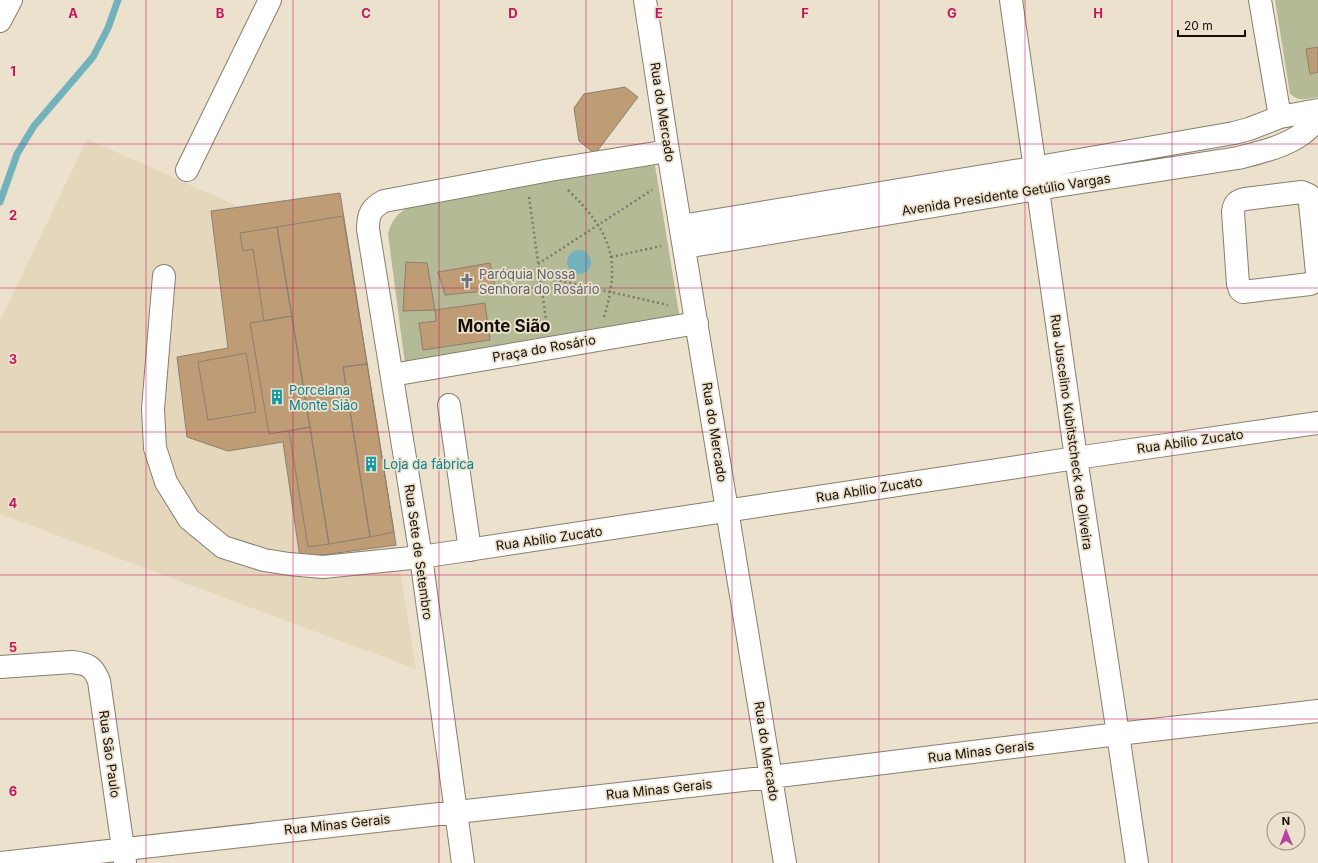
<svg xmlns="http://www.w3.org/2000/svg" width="1318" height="863" font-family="Inter,sans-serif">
  <rect width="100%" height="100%" fill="#ece1cd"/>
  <path fill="#e5d7bc" d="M87,139L240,207L396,545L416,669L0,514V321Z"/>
  <path fill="#b5ba96" d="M1275,0H1318V97C1306,99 1300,102 1290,94Z
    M655,165L680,319L405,364L388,234C392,218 399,213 412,204Z"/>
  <path fill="#72b2bc" d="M567 262a12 12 0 1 1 24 0a12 12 0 1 1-24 0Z"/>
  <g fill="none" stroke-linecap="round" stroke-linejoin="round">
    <path stroke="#72b2bc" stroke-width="7" d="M0,202L17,154L34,126L93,57L108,28L118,0"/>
  </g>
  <path fill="#be9c75" stroke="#8d7f70" d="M1318,47V72L1310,74L1306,49Z
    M625,87L638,97L595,154L579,141L574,108L584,94Z
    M340,193L396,545L300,558L283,442L228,451L187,437L177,357L228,348L211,211Z
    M343,216L367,364L343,367L370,537L329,544L277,227Z
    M277,227L292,316L264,321L253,249L243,251L240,233Z
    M406,262L427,263L435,310L403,311Z
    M490,263L496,290L445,295L438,272Z
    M485,303L490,340L423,350L419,323L436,321L435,310Z
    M292,316L310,427L269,434L250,323Z
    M246,353L256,412L208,420L198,362Z
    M367,364L394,532L370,537L343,367Z
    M310,427L329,544L308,547L289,431Z"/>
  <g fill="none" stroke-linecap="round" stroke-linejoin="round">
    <defs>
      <path id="minor" d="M645,0L668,151L785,863
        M1011,0L1076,458L1118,734L1137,863
        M1260,0L1280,117
        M187,170L270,0
        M1302,192L1309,195L1310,203L1317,273L1316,281L1310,284L1243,292L1240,290L1238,284L1233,212C1234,203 1237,201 1245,199Z
        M681,226L1033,168L1234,133L1249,129L1280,117L1318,110
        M685,247L1037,189L1238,158C1261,152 1284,147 1302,134C1308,130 1313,124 1318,119
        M164,276L153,409L155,448L166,482L189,519L223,547L264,560L289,564L323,567L421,557L1076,458L1318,423
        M392,375L697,323
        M449,405L470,550
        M0,667L72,662C88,664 93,666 99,681L125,862
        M0,863L771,777L1118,734L1318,711
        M463,863L421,557L368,229C368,214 371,208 384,201L550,170L668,151"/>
      <path id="major" d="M0,21L11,0"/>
    </defs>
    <use href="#minor" stroke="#887e6c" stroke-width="24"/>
    <use href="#major" stroke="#887e6c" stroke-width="24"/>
    <path stroke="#80786b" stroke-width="2.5" stroke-dasharray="2 3" stroke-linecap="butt" d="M568,190C610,231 622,259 604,317
      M529,197L547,327
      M611,257L661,246
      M538,264L652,190
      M540,276L668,305"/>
    <use href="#minor" stroke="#fff" stroke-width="22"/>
    <use href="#major" stroke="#fff" stroke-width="22"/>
  </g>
  <path fill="none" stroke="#c2185b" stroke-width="1" stroke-opacity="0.55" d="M146,0V863M293,0V863M439,0V863M586,0V863M732,0V863M879,0V863M1025,0V863M1172,0V863M0,144H1318M0,288H1318M0,432H1318M0,575H1318M0,719H1318"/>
  <defs>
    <symbol id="church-bare" viewBox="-9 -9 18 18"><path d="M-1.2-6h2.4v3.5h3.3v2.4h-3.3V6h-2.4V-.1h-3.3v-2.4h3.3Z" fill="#6b7280" stroke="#ece1cd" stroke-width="2.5" paint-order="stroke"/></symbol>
    <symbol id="building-bare" viewBox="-9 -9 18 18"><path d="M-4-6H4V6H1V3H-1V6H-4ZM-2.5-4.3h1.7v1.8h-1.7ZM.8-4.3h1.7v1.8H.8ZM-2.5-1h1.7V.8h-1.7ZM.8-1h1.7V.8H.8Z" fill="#0f9aa8" stroke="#ece1cd" stroke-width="2.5" paint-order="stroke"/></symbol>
  </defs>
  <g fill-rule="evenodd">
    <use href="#church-bare" x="456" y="270" width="22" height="22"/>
    <use href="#building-bare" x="266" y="386" width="22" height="22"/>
    <use href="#building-bare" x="360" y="453" width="22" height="22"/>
  </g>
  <g text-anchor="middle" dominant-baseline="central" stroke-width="3.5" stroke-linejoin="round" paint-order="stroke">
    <g font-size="13" fill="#141009" stroke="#ece1cd">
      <text transform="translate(663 112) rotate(81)">Rua do Mercado</text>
      <text transform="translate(1006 194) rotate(-9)">Avenida Presidente Getúlio Vargas</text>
      <text transform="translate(544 348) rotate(-10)">Praça do Rosário</text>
      <text transform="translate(715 432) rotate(81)">Rua do Mercado</text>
      <text transform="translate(1072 432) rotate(82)">Rua Juscelino Kubitstcheck de Oliveira</text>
      <text transform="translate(1190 441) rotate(-8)">Rua Abílio Zucato</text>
      <text transform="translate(869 489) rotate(-9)">Rua Abílio Zucato</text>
      <text transform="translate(549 538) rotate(-8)">Rua Abílio Zucato</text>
      <text transform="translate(419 552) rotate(82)">Rua Sete de Setembro</text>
      <text transform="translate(767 751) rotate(81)">Rua do Mercado</text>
      <text transform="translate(981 751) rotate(-7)">Rua Minas Gerais</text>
      <text transform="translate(110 754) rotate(82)">Rua São Paulo</text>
      <text transform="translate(659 789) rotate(-6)">Rua Minas Gerais</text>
      <text transform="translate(337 824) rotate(-6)">Rua Minas Gerais</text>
    </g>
    <g font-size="13" fill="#5b616d" stroke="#ece1cd" text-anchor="start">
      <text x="479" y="274">Paróquia Nossa<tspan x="479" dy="15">Senhora do Rosário</tspan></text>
    </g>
    <g font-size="13" fill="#0d838f" stroke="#ece1cd" text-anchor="start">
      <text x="289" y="390">Porcelana<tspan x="289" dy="15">Monte Sião</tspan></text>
      <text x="383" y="464">Loja da fábrica</text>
    </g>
    <g font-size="17" font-weight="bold" fill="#141009" stroke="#ece1cd">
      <text x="504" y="326">Monte Sião</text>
    </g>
  </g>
  <g font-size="13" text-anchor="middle" font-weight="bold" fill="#c2185b" stroke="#ece1cd" stroke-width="3.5" stroke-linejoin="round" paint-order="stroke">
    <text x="73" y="18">A</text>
    <text x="220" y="18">B</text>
    <text x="366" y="18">C</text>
    <text x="513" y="18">D</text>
    <text x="659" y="18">E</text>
    <text x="805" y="18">F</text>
    <text x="952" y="18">G</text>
    <text x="1098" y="18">H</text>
    <text x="13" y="76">1</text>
    <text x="13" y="220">2</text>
    <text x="13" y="364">3</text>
    <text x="13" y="508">4</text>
    <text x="13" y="652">5</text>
    <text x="13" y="796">6</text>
  </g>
  <g transform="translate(1286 831) rotate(359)"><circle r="19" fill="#ece1cd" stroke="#968d7f"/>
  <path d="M0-3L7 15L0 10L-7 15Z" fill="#b444a0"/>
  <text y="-6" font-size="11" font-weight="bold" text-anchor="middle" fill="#141009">N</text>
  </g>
  <path d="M1178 30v6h67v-6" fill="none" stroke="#141009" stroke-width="2"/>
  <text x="1184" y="30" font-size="12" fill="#141009" stroke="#ece1cd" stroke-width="3" paint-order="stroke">20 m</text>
</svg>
